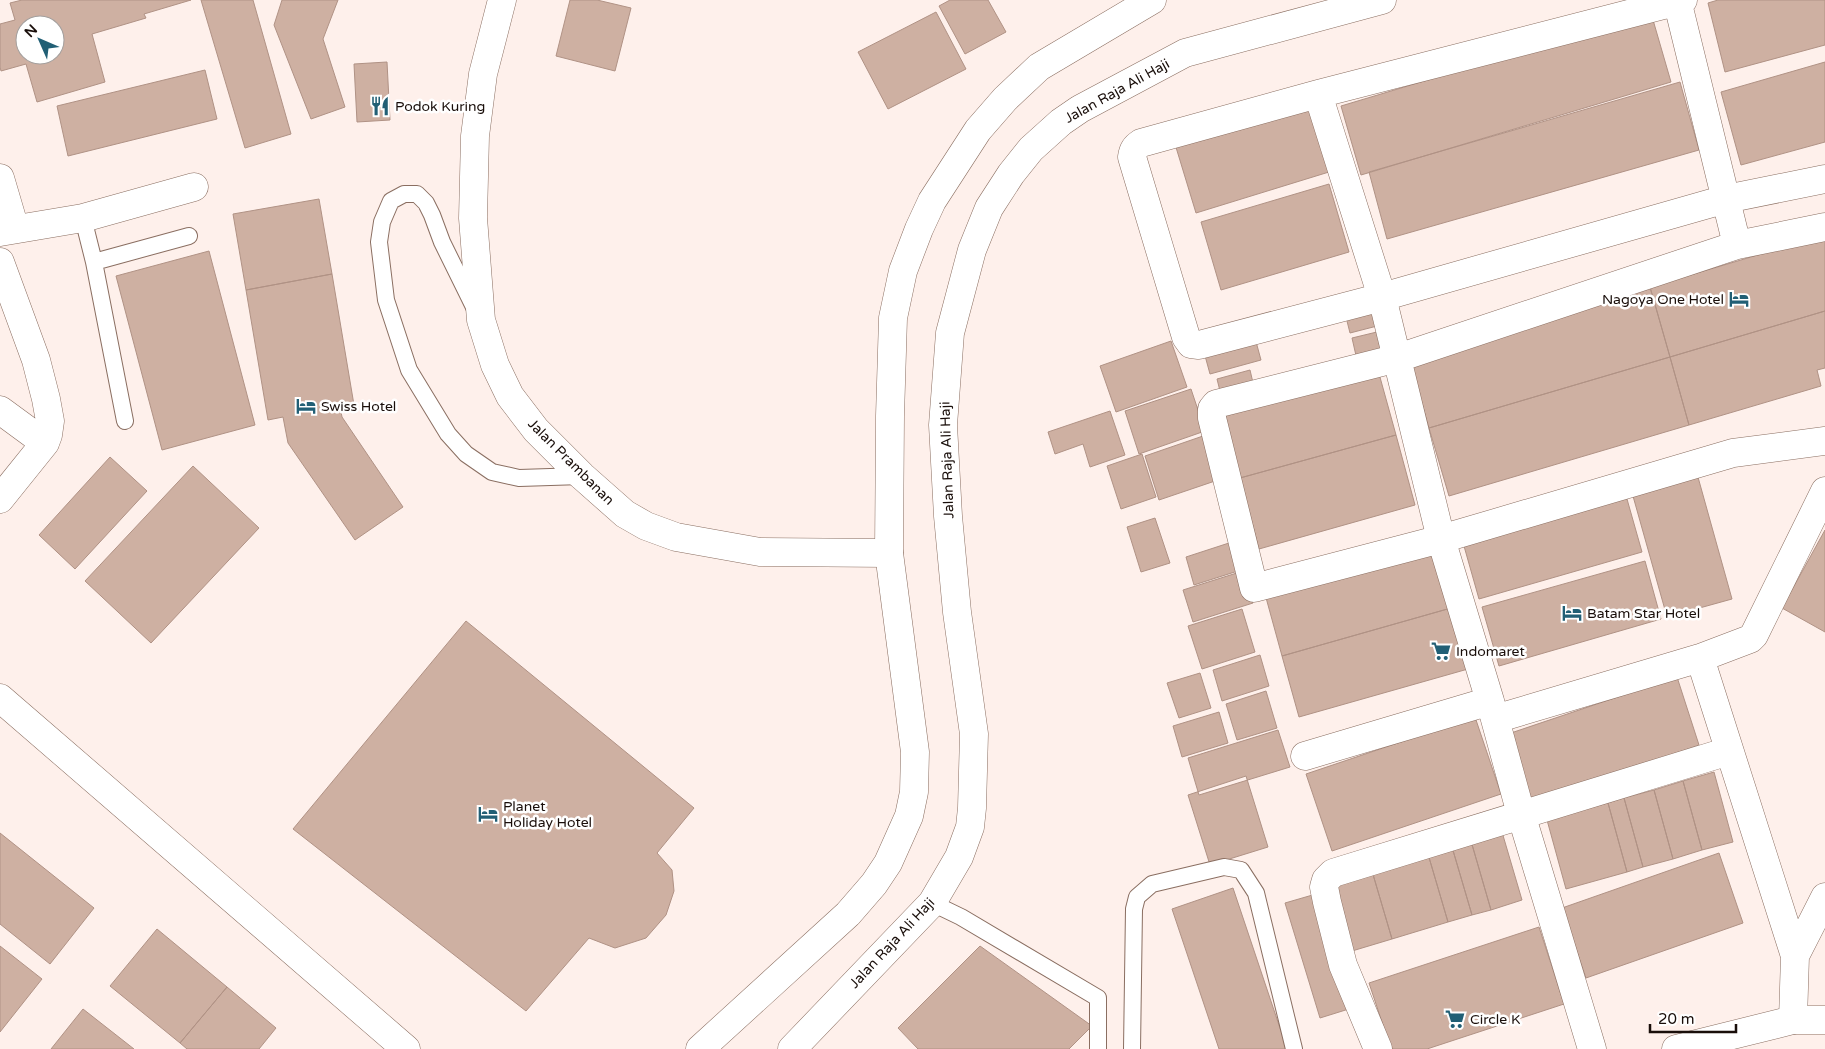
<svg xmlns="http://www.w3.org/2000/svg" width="1825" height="1049" font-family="'Varela Round',sans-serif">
  <rect width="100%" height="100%" fill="#fef0eb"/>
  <path fill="#ceb0a2" stroke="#b09285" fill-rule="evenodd" d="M22,0H191L144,14L146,18L92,34L105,82L37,102L26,64L1,71L0,67V24L15,20L10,3ZM25,25H55V55H25Z
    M201,0H253L291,134L245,148Z
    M282,0H338L323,39L345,107L311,119L274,25Z
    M570,0H597L631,8L615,71L556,56Z
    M950,0H988L1006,32L965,54L939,6Z
    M1718,0H1825V45L1725,72L1708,3Z
    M936,12L966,69L888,109L858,52Z
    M1651,13L1671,82L1361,175L1341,106Z
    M387,62L390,120L357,122L354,64Z
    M1825,62V142L1741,165L1721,92Z
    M205,70L217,119L68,156L57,106Z
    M1680,82L1699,150L1387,239L1369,172Z
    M1309,103L1329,172L1196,213L1175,144Z
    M1329,184L1349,252L1221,290L1201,222Z
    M319,199L332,274L246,290L233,214Z
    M1825,235V311L1670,357L1650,287Z
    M209,251L255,425L162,450L116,276Z
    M332,274L354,405L340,407L342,417L403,507L355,540L288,443L283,417L268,420L246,290Z
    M1650,287L1670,357L1429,428L1409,358Z
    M1374,301L1381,325L1350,333L1344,309Z
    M1825,311V368L1817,370L1821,386L1689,425L1670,357Z
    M1381,331L1387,353L1357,360L1352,338Z
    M1255,338L1261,360L1210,374L1204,352Z
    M1171,341L1187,387L1116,412L1100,366Z
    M1670,357L1689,425L1449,496L1429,428Z
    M1250,370L1254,387L1221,395L1217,379Z
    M1378,370L1396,435L1240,478L1222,414Z
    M1191,389L1205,431L1139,454L1125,411Z
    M1110,411L1125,455L1090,467L1083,444L1055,454L1048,432Z
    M1396,435L1415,505L1259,549L1240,478Z
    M1203,436L1218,480L1159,500L1145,456Z
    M1142,454L1156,497L1121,509L1107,466Z
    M110,457L147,491L75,569L39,535Z
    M193,466L259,528L151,643L85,581Z
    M1696,470L1732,599L1667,617L1631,489Z
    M1625,492L1642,552L1479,599L1462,539Z
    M1155,518L1170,563L1141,572L1127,527Z
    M1825,530V632L1782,608Z
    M1232,542L1241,570L1194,585L1186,557Z
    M1433,546L1451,608L1282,656L1265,594Z
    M1645,561L1661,619L1499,666L1482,607Z
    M1243,571L1253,603L1193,622L1183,590Z
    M1451,608L1468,669L1299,717L1282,656Z
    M1242,609L1255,652L1202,669L1188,626Z
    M466,621L694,808L657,853L672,870L674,891L666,915L646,938L615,948L589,938L526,1011L293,829Z
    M1260,655L1269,686L1222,701L1213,670Z
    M1200,673L1211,708L1179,718L1167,683Z
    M1677,677L1699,745L1528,804L1505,735Z
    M1266,691L1277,728L1237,740L1226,704Z
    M1219,712L1228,743L1182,757L1173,726Z
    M1475,717L1501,794L1332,851L1306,774Z
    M1278,730L1290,767L1199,795L1188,758Z
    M1714,772L1733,842L1702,850L1683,781Z
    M1246,776L1268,847L1210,865L1188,795Z
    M1683,781L1702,850L1673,859L1654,790Z
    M1654,790L1673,859L1643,867L1624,798Z
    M1624,798L1643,867L1627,872L1608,803Z
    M1608,803L1627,872L1566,889L1547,820Z
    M1502,832L1522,900L1491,910L1471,841Z
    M0,833L94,908L50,964L0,924Z
    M1471,841L1491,910L1472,915L1452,847Z
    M1452,847L1472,915L1448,922L1428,854Z
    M1719,853L1743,923L1586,978L1562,908Z
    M1428,854L1448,922L1392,939L1372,871Z
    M1372,871L1392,939L1352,951L1332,883Z
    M1233,888L1287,1049H1219L1172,909Z
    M1316,894L1352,1008L1320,1018L1285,903Z
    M1539,927L1564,1004L1427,1049H1391L1369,983Z
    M157,929L227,987L180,1043L110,986Z
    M0,946L42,979L0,1032Z
    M980,946L1092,1026L1069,1049H918L898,1028Z
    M227,987L276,1028L259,1049H187L180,1043Z
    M83,1009L134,1049H51Z"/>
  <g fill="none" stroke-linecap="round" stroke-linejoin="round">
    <defs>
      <path id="service" d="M83,218L94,262L125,421
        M94,262L189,236
        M474,307L442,242L432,215L426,203L417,194H404L391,201L382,222L379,242L386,300L409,370L448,434L466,454L492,472L519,478L582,476
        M932,903L961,917L1098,998V1049
        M1132,1049L1134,909L1137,897L1152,884L1224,867L1241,870L1256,893L1294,1049"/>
      <path id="minor" d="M502,0L483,74L475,136L473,218L481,320L495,365L510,396L536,430L582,476L625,514L646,526L676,537L760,552L889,553
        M1677,0L1737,245
        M1683,0L1318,94L1141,143C1135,147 1133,150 1132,157L1186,337L1191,344L1199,345L1382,297L1726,199L1825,179
        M1318,94L1382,297L1441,539L1490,701L1521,814L1592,1049
        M0,178L15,229
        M1825,227L1737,245L1398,358L1216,404L1212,409V418L1254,588L1441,539L1733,453L1825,441
        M0,232L83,218L194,187
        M0,262L36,360L46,399L50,421L48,435L45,443L0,499
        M0,410L45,443
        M0,698L406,1049
        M1495,719L1700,658
        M1305,756L1490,701
        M1795,956L1825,897
        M1793,1020L1795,956L1700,658L1750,639L1754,635L1825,491
        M1378,1049L1343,965L1327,902L1324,887L1326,880L1333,873L1729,751"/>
      <path id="secondary" d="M700,1049L848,914L874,884L888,863L909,816L914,792L915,752L889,553L890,416L893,318L903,271L919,229L932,201L978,130L1005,99L1039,67L1152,0
        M792,1049L932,903L959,857L970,827L972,808L974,734L957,612L948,516L943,425L950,333L972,250L989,208L1011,174L1031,149L1061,122L1080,109L1185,53L1382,0
        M1676,1049L1793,1020H1825"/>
    </defs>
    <use href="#service" stroke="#8a6e61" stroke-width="18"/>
    <use href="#minor" stroke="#8a6e61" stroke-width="29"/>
    <use href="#secondary" stroke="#8a6e61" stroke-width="29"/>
    <use href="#service" stroke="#fff" stroke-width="16"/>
    <use href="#minor" stroke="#fff" stroke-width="28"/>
    <use href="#secondary" stroke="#fff" stroke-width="28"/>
  </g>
  <defs>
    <symbol id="restaurant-bare" viewBox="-9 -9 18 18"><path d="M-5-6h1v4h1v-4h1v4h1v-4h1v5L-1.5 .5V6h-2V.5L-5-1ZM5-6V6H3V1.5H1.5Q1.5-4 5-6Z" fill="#215f75" stroke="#fff" stroke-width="2.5" paint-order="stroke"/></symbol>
    <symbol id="hotel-bare" viewBox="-9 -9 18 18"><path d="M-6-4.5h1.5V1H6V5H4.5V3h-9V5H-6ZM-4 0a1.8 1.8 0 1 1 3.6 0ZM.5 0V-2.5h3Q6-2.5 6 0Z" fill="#215f75" stroke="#fff" stroke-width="2.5" paint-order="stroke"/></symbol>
    <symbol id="supermarket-bare" viewBox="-9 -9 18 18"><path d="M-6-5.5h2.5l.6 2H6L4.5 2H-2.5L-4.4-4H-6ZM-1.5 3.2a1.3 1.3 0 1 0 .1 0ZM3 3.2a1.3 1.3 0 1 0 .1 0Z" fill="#215f75" stroke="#fff" stroke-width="2.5" paint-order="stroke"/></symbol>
  </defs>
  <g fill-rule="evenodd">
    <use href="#restaurant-bare" x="366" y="92" width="28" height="28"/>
    <use href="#hotel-bare" x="1725" y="285" width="28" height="28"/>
    <use href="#hotel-bare" x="292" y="392" width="28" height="28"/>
    <use href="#hotel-bare" x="1558" y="599" width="28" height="28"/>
    <use href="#supermarket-bare" x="1427" y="637" width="28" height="28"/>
    <use href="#hotel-bare" x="474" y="800" width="28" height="28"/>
    <use href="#supermarket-bare" x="1441" y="1005" width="28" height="28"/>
  </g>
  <g text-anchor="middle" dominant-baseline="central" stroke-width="5" stroke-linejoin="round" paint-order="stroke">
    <g font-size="14" fill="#190e0a" stroke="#fff">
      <text transform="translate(1117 91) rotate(-29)">Jalan Raja Ali Haji</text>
      <text transform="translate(947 460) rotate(-92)">Jalan Raja Ali Haji</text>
      <text transform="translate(571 462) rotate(45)">Jalan Prambanan</text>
      <text transform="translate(892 943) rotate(-47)">Jalan Raja Ali Haji</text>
    </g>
    <g font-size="14" fill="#190e0a" stroke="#fff" text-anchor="start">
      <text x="395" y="106">Podok Kuring</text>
      <text x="1724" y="299" text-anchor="end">Nagoya One Hotel</text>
      <text x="321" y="406">Swiss Hotel</text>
      <text x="1587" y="613">Batam Star Hotel</text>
      <text x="1456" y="651">Indomaret</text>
      <text x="503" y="806">Planet<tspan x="503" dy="16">Holiday Hotel</tspan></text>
      <text x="1470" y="1019">Circle K</text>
    </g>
  </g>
  <g transform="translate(40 40) rotate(315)"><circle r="24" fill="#ffffff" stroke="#a39f9d"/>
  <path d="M0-4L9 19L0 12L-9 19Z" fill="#215f75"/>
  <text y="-8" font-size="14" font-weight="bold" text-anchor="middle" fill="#190e0a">N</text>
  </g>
  <path d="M1650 1024v8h86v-8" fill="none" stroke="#190e0a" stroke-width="2.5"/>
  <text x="1658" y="1024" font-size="15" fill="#190e0a" stroke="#ffffff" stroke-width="4" paint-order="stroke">20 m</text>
</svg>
